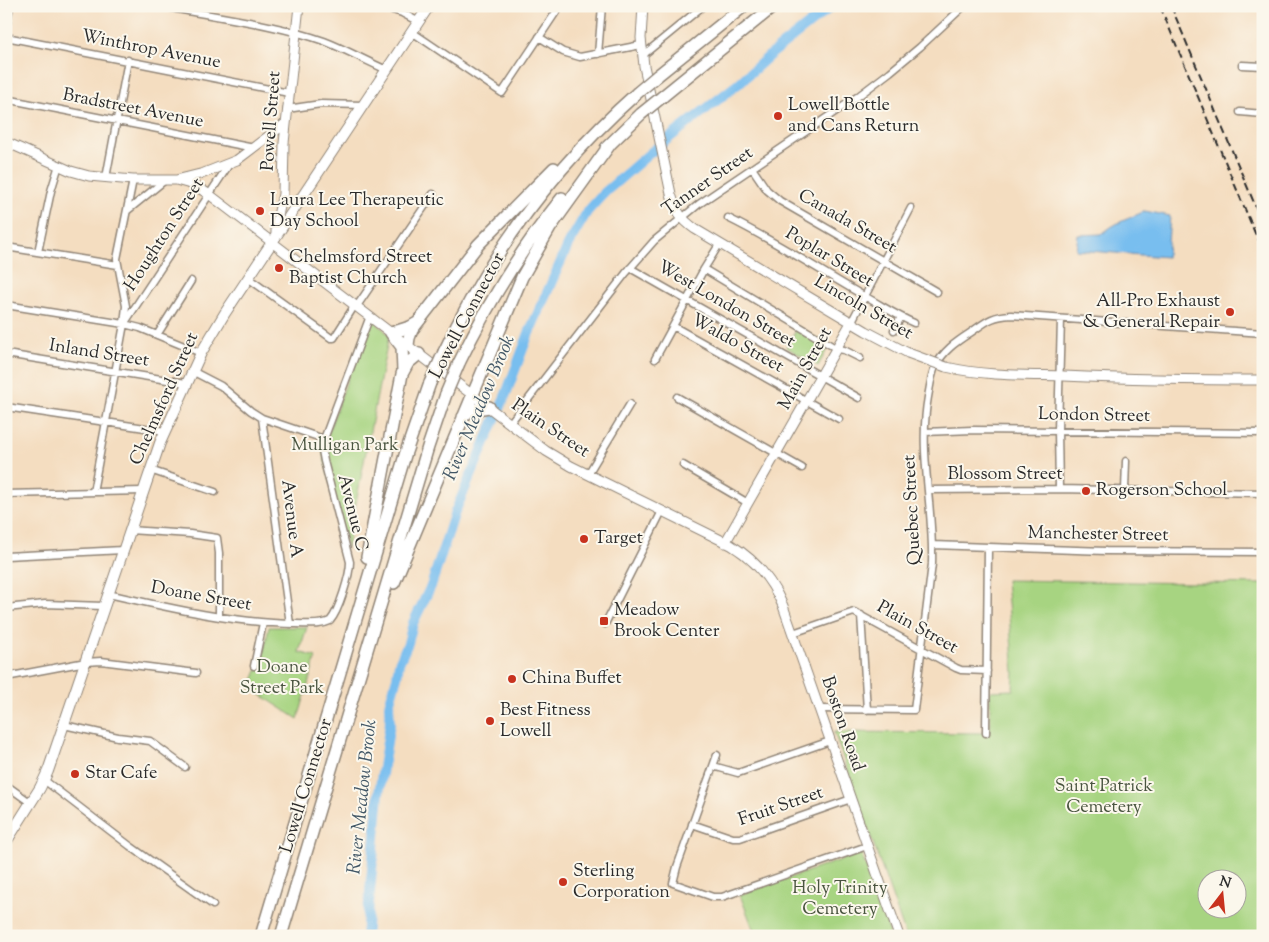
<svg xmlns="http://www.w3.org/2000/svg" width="1269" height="942" font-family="'Sorts Mill Goudy',serif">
  <rect width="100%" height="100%" fill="#fbf7ec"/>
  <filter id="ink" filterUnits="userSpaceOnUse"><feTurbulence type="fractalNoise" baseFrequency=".02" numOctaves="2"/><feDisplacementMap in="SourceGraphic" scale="10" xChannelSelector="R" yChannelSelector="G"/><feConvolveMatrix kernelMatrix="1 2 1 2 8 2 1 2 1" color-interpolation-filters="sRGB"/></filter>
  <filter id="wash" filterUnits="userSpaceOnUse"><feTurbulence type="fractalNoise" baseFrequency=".0096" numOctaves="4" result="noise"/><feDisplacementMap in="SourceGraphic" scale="20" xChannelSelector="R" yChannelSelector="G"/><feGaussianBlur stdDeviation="1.12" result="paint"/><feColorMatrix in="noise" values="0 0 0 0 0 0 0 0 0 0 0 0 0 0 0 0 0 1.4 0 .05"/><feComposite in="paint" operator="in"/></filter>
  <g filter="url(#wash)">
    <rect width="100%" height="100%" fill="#f4ddc0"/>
    <path fill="#a7d481" stroke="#698056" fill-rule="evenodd" d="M370,316L389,335L347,548L322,450Z
      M798,327L829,346L818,366L786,347Z
      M1006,580L1263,584V936H906L834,732L990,733V691L1013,690L1014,672ZM1206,880H1236V910H1206Z
      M269,627H307L299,652L316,657L298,719L250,688L263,656Z
      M861,853L891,936H756L740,895Z"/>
    <path fill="#78beef" stroke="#52748d" d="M1145,211L1170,216L1167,257L1076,250L1078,235L1102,234C1115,222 1129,219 1145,211Z"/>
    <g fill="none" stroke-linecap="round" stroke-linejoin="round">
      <path stroke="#78beef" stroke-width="10" d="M366,936L379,793L390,723L389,705L397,677L399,663L408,643L413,623L431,586L455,512L506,394L529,333L569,243L587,212L604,193L650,153L738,84L770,55L832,6"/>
    </g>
  </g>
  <g filter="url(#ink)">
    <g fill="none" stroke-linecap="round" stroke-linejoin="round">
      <defs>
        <path id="street" d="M162,6C215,17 272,23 324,41C345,49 366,61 387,70
          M380,6L402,13L419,22
          M6,27L10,6
          M412,32L502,93L560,6
          M6,37L289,93
          M539,37L563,52L580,57L641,45
          M598,54L602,6
          M642,56L703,6
          M1242,65L1263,66
          M6,99L254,148
          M287,109L321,104L363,105
          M1240,112L1263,114
          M752,168L767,190L780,201L937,292
          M106,178L128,60
          M133,180L117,259L126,306L124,324L140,328L201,353
          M127,211L164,181
          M728,218C775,241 819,270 864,296C881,305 897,316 914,323
          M6,247L118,265
          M38,252L51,191L59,165
          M630,268L859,398
          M704,269L837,349L844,350L860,358
          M248,278L331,338H334L355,305
          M6,305L124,324
          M357,306L433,194
          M852,321L911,208
          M673,326L839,419
          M894,330L901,317
          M157,335L191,281
          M6,354L186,383
          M655,359L704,269L720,243
          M192,371L221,386L251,411L262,418L324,439
          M677,397L802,468
          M6,407L165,431
          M262,418L290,624
          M510,423L626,273L654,241L699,204L857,97L890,72L920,47L964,6
          M925,432L972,430L1263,433
          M683,465L748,503
          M150,470L215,492
          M588,474L630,404
          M1059,489L1058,430L1061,319
          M928,490L1059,489L1263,493
          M1125,490L1126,461
          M93,492L124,324L230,163
          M6,494L143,491
          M129,530L190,534L217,538L219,553V615
          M933,545L1106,551L1263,552
          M6,556L123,550
          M108,594C169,608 233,623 296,624C308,624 320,626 330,621C339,611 350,575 350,562L324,461L322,450L324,439L370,316
          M6,608L45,604L103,606
          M861,615L867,710
          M605,624L662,511
          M793,633L854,612L956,668L961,670L987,671
          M254,666L263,623
          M6,677L86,662L101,661L196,673
          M819,709L914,710L932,564C934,508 918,452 928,397C930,387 931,376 935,367C943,351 956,342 970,333C986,322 991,316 1011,315L1263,333
          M64,725L118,737L150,741L185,767
          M986,733L988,548
          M717,755L677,867L673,883L713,897H722L867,846
          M713,766L738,773L830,741
          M44,780L130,846L213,905
          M6,785L31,803
          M692,824L733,838H740L851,799"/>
        <path id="secondary" d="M643,6L641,38L644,66L671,194C676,211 681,219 695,229L866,331L908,353
          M6,142L71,171L89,176L133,180H176L204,173L237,160L286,123
          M176,180L194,185L210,195L546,451L571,466L731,545C756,560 772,580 783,606L899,936
          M276,237V224L283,194L284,143L299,6
          M946,367C985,376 1025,375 1064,376C1130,379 1196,380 1263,380
          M725,543L852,321"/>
        <path id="primary" d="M6,842L40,788L48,771L160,443L201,353L225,313L429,6"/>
        <path id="highway" d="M657,76L744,6
          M662,97L774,6
          M606,148L641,114
          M408,345L409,338L412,330L478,245L554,168
          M444,352C490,253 556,165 637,93
          M459,363C487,305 521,249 562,198
          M403,371L402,347L391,333L410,327L417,323
          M463,417L470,410L489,407
          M367,557L402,374L408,363L419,354
          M394,583L522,277L550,228L611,143
          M261,936L406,452L430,383
          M281,936L428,447L446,394"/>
      </defs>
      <use href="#street" stroke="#908476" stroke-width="9"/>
      <use href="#secondary" stroke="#908476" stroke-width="11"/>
      <use href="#primary" stroke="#908476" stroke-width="12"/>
      <use href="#highway" stroke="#908476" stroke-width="14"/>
      <use href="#street" stroke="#fff" stroke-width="6"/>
      <use href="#secondary" stroke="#fff" stroke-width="9"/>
      <use href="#primary" stroke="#fff" stroke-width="10"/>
      <use href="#highway" stroke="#fff" stroke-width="11"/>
      <path stroke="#2b2b2b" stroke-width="2" stroke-dasharray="8 4" stroke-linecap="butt" d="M1160,6L1255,233L1263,248
        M1171,6L1263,224"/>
      <defs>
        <path id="secondary-bridge" d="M908,353L946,367"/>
        <path id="highway-bridge" d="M637,93L657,76
          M641,114L662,97
          M430,383L444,352
          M446,394L459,363"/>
      </defs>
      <use href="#secondary-bridge" stroke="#908476" stroke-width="11" stroke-linecap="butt"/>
      <use href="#highway-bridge" stroke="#908476" stroke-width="14" stroke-linecap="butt"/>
      <use href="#secondary-bridge" stroke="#fff" stroke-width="9"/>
      <use href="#highway-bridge" stroke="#fff" stroke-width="11"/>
    </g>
  </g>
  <g fill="#c8321e" stroke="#fbf7ec" stroke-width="2">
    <circle cx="778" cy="116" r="5"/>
    <circle cx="260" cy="211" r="5"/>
    <circle cx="279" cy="268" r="5"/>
    <circle cx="1230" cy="312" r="5"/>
    <circle cx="1086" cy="491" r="5"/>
    <circle cx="584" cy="539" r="5"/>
    <rect x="599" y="616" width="10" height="10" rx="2.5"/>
    <circle cx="512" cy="679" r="5"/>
    <circle cx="490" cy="721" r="5"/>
    <circle cx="75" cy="774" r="5"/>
    <circle cx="563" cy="882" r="5"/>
  </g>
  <g text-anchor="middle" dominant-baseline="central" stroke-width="4" stroke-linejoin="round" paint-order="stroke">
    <g font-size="18" fill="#2b2b2b" stroke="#fbf7ec">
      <text transform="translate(151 50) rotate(11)">Winthrop Avenue</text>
      <text transform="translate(133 109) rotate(11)">Bradstreet Avenue</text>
      <text transform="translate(272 121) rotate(-86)">Powell Street</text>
      <text transform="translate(708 182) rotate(-35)">Tanner Street</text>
      <text transform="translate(847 222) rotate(30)">Canada Street</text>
      <text transform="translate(165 235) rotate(-57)">Houghton Street</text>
      <text transform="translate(829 258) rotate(31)">Poplar Street</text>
      <text transform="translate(726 305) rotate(30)">West London Street</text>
      <text transform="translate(863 308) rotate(30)">Lincoln Street</text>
      <text transform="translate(468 316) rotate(-62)">Lowell Connector</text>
      <text transform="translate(737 344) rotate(29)">Waldo Street</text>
      <text transform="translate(99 354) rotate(9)">Inland Street</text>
      <text transform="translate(806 369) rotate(-61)">Main Street</text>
      <text transform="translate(165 399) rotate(-66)">Chelmsford Street</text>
      <text transform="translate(1094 416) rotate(1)">London Street</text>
      <text transform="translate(550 429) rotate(34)">Plain Street</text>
      <text x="1005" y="475">Blossom Street</text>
      <text transform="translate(913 510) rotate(-93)">Quebec Street</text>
      <text transform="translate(352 513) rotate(76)">Avenue C</text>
      <text transform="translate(291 519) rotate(83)">Avenue A</text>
      <text transform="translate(1098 535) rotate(1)">Manchester Street</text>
      <text transform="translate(201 597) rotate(10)">Doane Street</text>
      <text transform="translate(917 628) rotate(29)">Plain Street</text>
      <text transform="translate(842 724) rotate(71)">Boston Road</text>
      <text transform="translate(307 786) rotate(-73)">Lowell Connector</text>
      <text transform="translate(781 807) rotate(-19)">Fruit Street</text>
    </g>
    <g font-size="18" fill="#2b2b2b" stroke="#fbf7ec" text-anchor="start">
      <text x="788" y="106">Lowell Bottle<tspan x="788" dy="21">and Cans Return</tspan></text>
      <text x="270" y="201">Laura Lee Therapeutic<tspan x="270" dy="21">Day School</tspan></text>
      <text x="289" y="258">Chelmsford Street<tspan x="289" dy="21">Baptist Church</tspan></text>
      <text x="1220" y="302" text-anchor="end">All-Pro Exhaust<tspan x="1220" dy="21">&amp; General Repair</tspan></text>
      <text x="1096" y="491">Rogerson School</text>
      <text x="594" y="539">Target</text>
      <text x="614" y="611">Meadow<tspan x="614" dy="21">Brook Center</tspan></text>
      <text x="522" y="679">China Buffet</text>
      <text x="500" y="711">Best Fitness<tspan x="500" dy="21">Lowell</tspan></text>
      <text x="85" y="774">Star Cafe</text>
      <text x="573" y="872">Sterling<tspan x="573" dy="21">Corporation</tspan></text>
    </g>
    <g font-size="18" fill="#4a5540" stroke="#fbf7ec">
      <text x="345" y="446">Mulligan Park</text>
      <text x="282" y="668">Doane<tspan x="282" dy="21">Street Park</tspan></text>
      <text x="1104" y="787">Saint Patrick<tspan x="1104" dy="21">Cemetery</tspan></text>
      <text x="840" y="889">Holy Trinity<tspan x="840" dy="21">Cemetery</tspan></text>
    </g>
    <g font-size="19" font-style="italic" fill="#425766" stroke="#fbf7ec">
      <text transform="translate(480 408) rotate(-67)">River Meadow Brook</text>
      <text transform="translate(363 797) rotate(-84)">River Meadow Brook</text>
    </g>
  </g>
  <rect width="1269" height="942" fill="none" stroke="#fbf7ec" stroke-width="25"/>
  <g transform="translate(1222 894) rotate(16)"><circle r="24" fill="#fbf7ec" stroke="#a8a59f"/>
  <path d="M0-4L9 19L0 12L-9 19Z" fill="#c8321e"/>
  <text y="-8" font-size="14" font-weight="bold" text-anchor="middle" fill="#2b2b2b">N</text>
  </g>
</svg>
